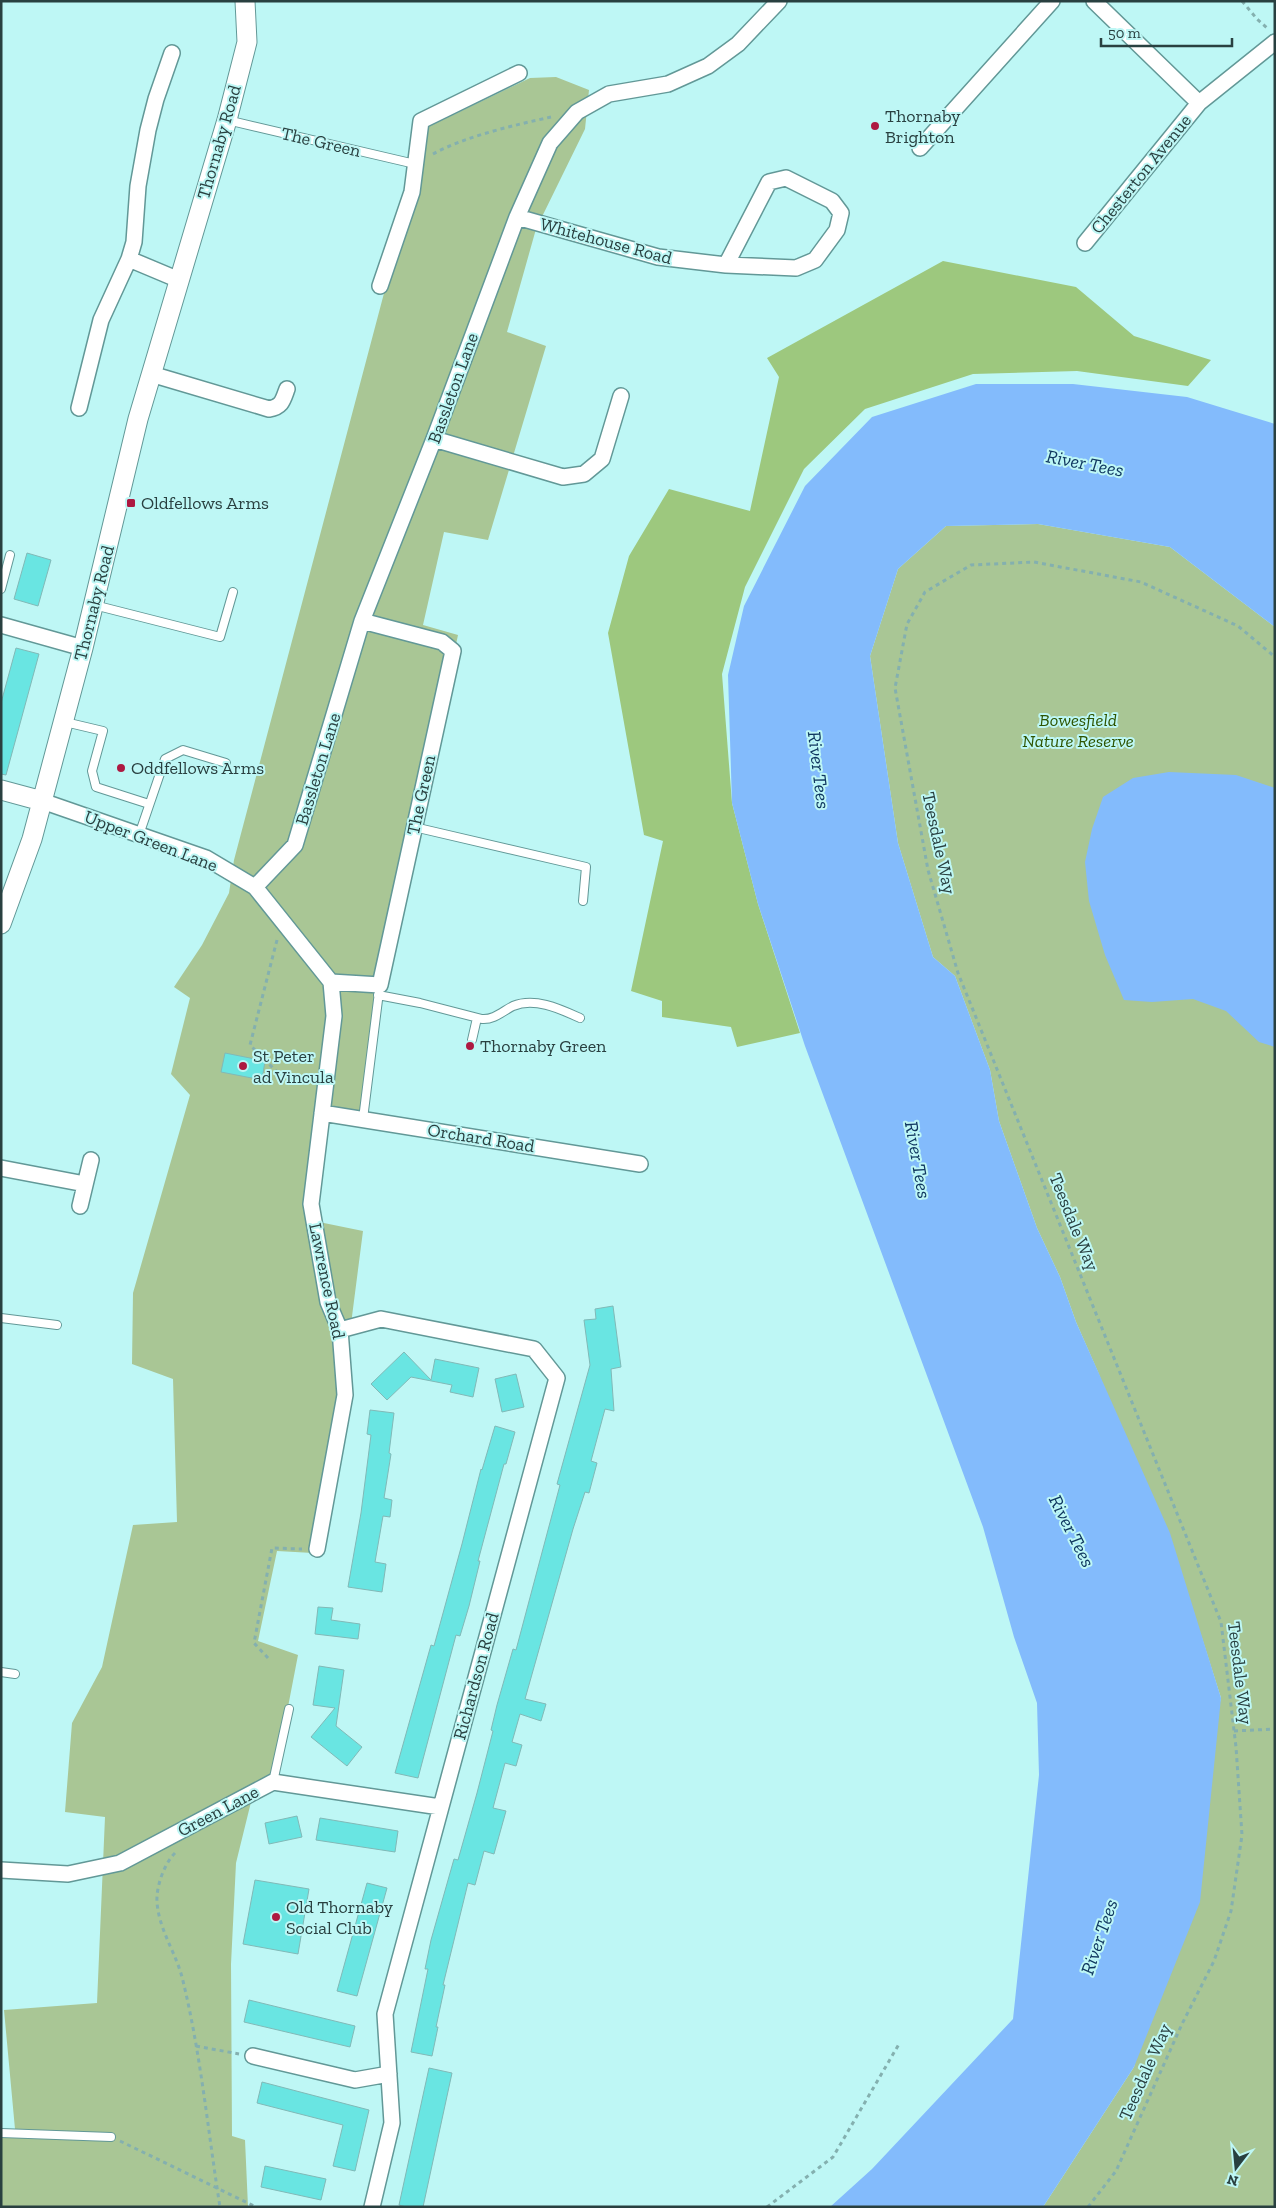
<svg xmlns="http://www.w3.org/2000/svg" width="1276" height="2208" font-family="'Zilla Slab',serif">
  <rect width="100%" height="100%" fill="#bef7f5"/>
  <path fill="#a9c695" d="M556,77L589,90L585,129L536,229L507,332L546,346L488,540L444,532L423,625L458,635L384,985L365,1122L327,1117L316,1206L319,1222L363,1231L342,1394L313,1553L277,1551L258,1641L298,1655L272,1790L251,1802L236,1863L231,1964L232,2136L245,2140L248,2207H1V2129H15L4,2010L97,2003L105,1817L65,1812L72,1723L102,1667L133,1525L177,1522L173,1379L132,1364L133,1293L190,1095L171,1074L190,998L174,987L202,945L229,893L234,860L428,127L530,78Z
    M1038,524L1170,547L1275,627V2207H1043L1134,2067L1221,1698L1202,1638L1098,1372L1076,1322L1060,1277L1037,1228L999,1121L990,1070L955,976L933,957L898,843L870,656L898,569L946,526Z"/>
  <path fill="#9dc87e" d="M943,261L1076,287L1134,336L1211,360L1188,386L1077,371L973,374L865,409L804,469L745,587L722,674L732,803L758,904L800,1033L737,1047L731,1027L662,1017V1001L631,991L663,841L644,835L608,633L629,556L669,489L750,511L779,377L767,358Z"/>
  <path fill="#83bbfc" d="M976,384H1073L1187,397L1275,424V627L1170,547L1038,524L946,526L898,569L870,656L898,843L933,957L955,976L990,1070L999,1121L1037,1228L1060,1277L1076,1322L1170,1533L1221,1698L1200,1902L1134,2067L1043,2207H830L872,2169L1013,2019L1039,1775L1037,1703L1014,1637L983,1527L805,1046L758,904L732,803L728,675L744,606L805,486L872,417Z
    M1169,772L1236,775L1275,788V1047L1259,1042L1226,1011L1193,999L1152,1002L1124,1000L1105,955L1089,901L1085,862L1092,829L1103,797L1133,778Z"/>
  <path fill="#69e5e2" stroke="#81b9b7" d="M27,553L51,560L38,606L14,599Z
    M16,648L39,654L6,775L1,774V703Z
    M225,1053L265,1061L262,1080L221,1072Z
    M613,1306L621,1367L611,1369L614,1411L605,1409L591,1461L597,1463L589,1493L585,1492L573,1529L525,1699L546,1704L541,1721L520,1714L512,1742L522,1745L516,1766L505,1763L493,1808L506,1811L494,1854L484,1851L475,1885L468,1883L443,1985H445L436,2027H438L432,2056L411,2052L428,1969H425L431,1940L454,1859L458,1860L477,1793L493,1731L491,1730L497,1705L513,1649L516,1650L560,1485L557,1484L590,1365L584,1320L596,1319L595,1309Z
    M404,1352L431,1380L435,1359L479,1368L473,1397L450,1392L452,1385L411,1377L387,1400L371,1384Z
    M516,1374L524,1407L502,1412L495,1379Z
    M370,1410L394,1413L389,1453L391,1454L384,1498L392,1500L390,1517L383,1516L375,1562L386,1564L382,1592L348,1587L361,1513L371,1435L367,1434Z
    M495,1426L515,1432L506,1464H504L478,1561H480L469,1606L460,1636L456,1635L418,1778L395,1773L431,1645L434,1646L462,1544L481,1469L482,1470Z
    M318,1607L333,1608L331,1620L360,1624L358,1639L315,1634Z
    M319,1666L344,1670L336,1726L362,1747L347,1766L311,1737L335,1708L313,1705Z
    M297,1816L302,1837L269,1844L265,1823Z
    M320,1818L398,1831L395,1852L316,1840Z
    M255,1880L309,1889L298,1954L243,1944Z
    M367,1883L387,1888L357,1996L337,1991Z
    M249,2000L355,2026L350,2047L244,2022Z
    M429,2068L452,2073L423,2207H406L399,2205Z
    M262,2082L369,2110L355,2171L333,2166L343,2125L257,2103Z
    M265,2166L326,2179L321,2200L261,2187Z"/>
  <g fill="none" stroke-linecap="round" stroke-linejoin="round">
    <defs>
      <path id="service" d="M227,120L415,164
        M1,589L10,555
        M94,605L220,637L233,592
        M65,722L103,731L92,771L96,787L149,804
        M414,827L586,867L583,901
        M139,835L165,759L183,750L226,763
        M378,995L420,1003L482,1019C494,1020 503,1011 513,1006C535,997 560,1009 580,1018
        M472,1040L477,1018
        M363,1119L379,992
        M1,1318L57,1325
        M1,1672L15,1674
        M273,1782L289,1709
        M1,2133L111,2137"/>
      <path id="minor" d="M1094,1L1199,103
        M920,148L1052,1
        M517,217L658,257L726,265L796,268L815,260L837,230L841,213L832,201L786,178L769,182L726,265
        M1085,243L1199,103L1275,42
        M129,259L179,280
        M380,286L412,192L421,121L519,73
        M151,374L269,409C282,407 283,400 287,389
        M79,408L101,320L129,259L134,242L138,186L148,130L156,99L172,53
        M434,439L563,477L584,474L602,459L621,396
        M1,625L83,648
        M42,801L206,858L255,887L331,982
        M255,887L295,845L362,621L434,439L517,217L550,143L577,112L609,94L668,84L708,66L738,44L779,1
        M331,982L380,985L453,651L442,642L362,621
        M322,1113L640,1164
        M1,1168L85,1184
        M80,1206L91,1160
        M340,1330L381,1319L534,1349L557,1378L385,2014L392,2123L372,2207
        M317,1549L345,1395L340,1330L328,1302L311,1204L334,1016L331,982
        M1,1870L68,1874L120,1863L273,1782L440,1807
        M253,2056L355,2080L389,2074"/>
      <path id="tertiary" d="M1,790L42,801
        M1,924L32,839L83,648L138,419L227,120L247,42L245,1"/>
    </defs>
    <use href="#service" stroke="#629897" stroke-width="10"/>
    <use href="#minor" stroke="#629897" stroke-width="18"/>
    <use href="#tertiary" stroke="#629897" stroke-width="21"/>
    <path stroke="#84b0af" stroke-width="3" stroke-dasharray="4 4" stroke-linecap="butt" d="M1242,1L1257,19L1267,28
      M433,154C466,136 515,125 551,117
      M277,940L250,1045L277,1072L311,1080
      M268,1658L254,1643L272,1548L302,1549
      M1234,1731L1275,1729
      M175,1853C164,1864 156,1887 157,1902C159,1931 177,1954 183,1981C201,2055 208,2132 220,2207
      M196,2046L239,2054
      M120,2141L256,2207
      M767,2207L833,2157L899,2044
      M1088,2207L1116,2171L1182,2024L1214,1961L1231,1911L1242,1835L1236,1747L1221,1622L958,973L928,870L895,688L907,624L925,592L971,565L1034,562L1141,582L1238,626L1275,657"/>
    <use href="#service" stroke="#fff" stroke-width="8"/>
    <use href="#minor" stroke="#fff" stroke-width="15"/>
    <use href="#tertiary" stroke="#fff" stroke-width="19"/>
  </g>
  <g fill="#ad1941" stroke="#bef7f5" stroke-width="2">
    <circle cx="875" cy="126" r="5"/>
    <rect x="126" y="498" width="10" height="10" rx="2.5"/>
    <circle cx="121" cy="768" r="5"/>
    <circle cx="470" cy="1046" r="5"/>
    <circle cx="243" cy="1066" r="5"/>
    <circle cx="276" cy="1917" r="5"/>
  </g>
  <g text-anchor="middle" dominant-baseline="central" stroke-width="4" stroke-linejoin="round" paint-order="stroke">
    <g font-size="18" fill="#294040" stroke="#bef7f5" text-anchor="start">
      <text x="885" y="116">Thornaby<tspan x="885" dy="21">Brighton</tspan></text>
      <text x="141" y="503">Oldfellows Arms</text>
      <text x="131" y="768">Oddfellows Arms</text>
      <text x="480" y="1046">Thornaby Green</text>
      <text x="253" y="1056">St Peter<tspan x="253" dy="21">ad Vincula</tspan></text>
      <text x="286" y="1907">Old Thornaby<tspan x="286" dy="21">Social Club</tspan></text>
    </g>
    <g font-size="18" fill="#294040" stroke="#bef7f5">
      <text transform="translate(219 142) rotate(-74)">Thornaby Road</text>
      <text transform="translate(321 142) rotate(13)">The Green</text>
      <text transform="translate(1141 174) rotate(-51)">Chesterton Avenue</text>
      <text transform="translate(606 241) rotate(15)">Whitehouse Road</text>
      <text transform="translate(453 388) rotate(-70)">Bassleton Lane</text>
      <text transform="translate(94 603) rotate(-76)">Thornaby Road</text>
      <text transform="translate(318 769) rotate(-73)">Bassleton Lane</text>
      <text transform="translate(421 795) rotate(-78)">The Green</text>
      <text transform="translate(151 841) rotate(21)">Upper Green Lane</text>
      <text transform="translate(939 843) rotate(78)">Teesdale Way</text>
      <text transform="translate(481 1138) rotate(9)">Orchard Road</text>
      <text transform="translate(1074 1222) rotate(68)">Teesdale Way</text>
      <text transform="translate(327 1281) rotate(78)">Lawrence Road</text>
      <text transform="translate(1240 1673) rotate(83)">Teesdale Way</text>
      <text transform="translate(476 1676) rotate(-75)">Richardson Road</text>
      <text transform="translate(218 1811) rotate(-28)">Green Lane</text>
      <text transform="translate(1145 2072) rotate(-66)">Teesdale Way</text>
    </g>
    <g font-size="18" font-style="italic" fill="#2e5401" stroke="#bef7f5">
      <text x="1078" y="720">Bowesfield<tspan x="1078" dy="21">Nature Reserve</tspan></text>
    </g>
    <g font-size="19" font-style="italic" fill="#103760" stroke="#bef7f5">
      <text transform="translate(1085 463) rotate(11)">River Tees</text>
      <text transform="translate(819 770) rotate(83)">River Tees</text>
      <text transform="translate(918 1160) rotate(80)">River Tees</text>
      <text transform="translate(1072 1531) rotate(63)">River Tees</text>
      <text transform="translate(1099 1937) rotate(-71)">River Tees</text>
    </g>
  </g>
  <rect width="1276" height="2208" fill="none" stroke="#294040" stroke-width="5"/>
  <g transform="translate(1236 2168) rotate(196)" stroke="#bef7f5" stroke-width="4" paint-order="stroke">
  <path d="M0-4L9 19L0 12L-9 19Z" fill="#294040"/>
  <text y="-8" font-size="14" font-weight="bold" text-anchor="middle" fill="#294040">N</text>
  </g>
  <path d="M1101 38v8h131v-8" fill="none" stroke="#294040" stroke-width="2.5"/>
  <text x="1108" y="38" font-size="15" fill="#294040" stroke="#bef7f5" stroke-width="4" paint-order="stroke">50 m</text>
</svg>
